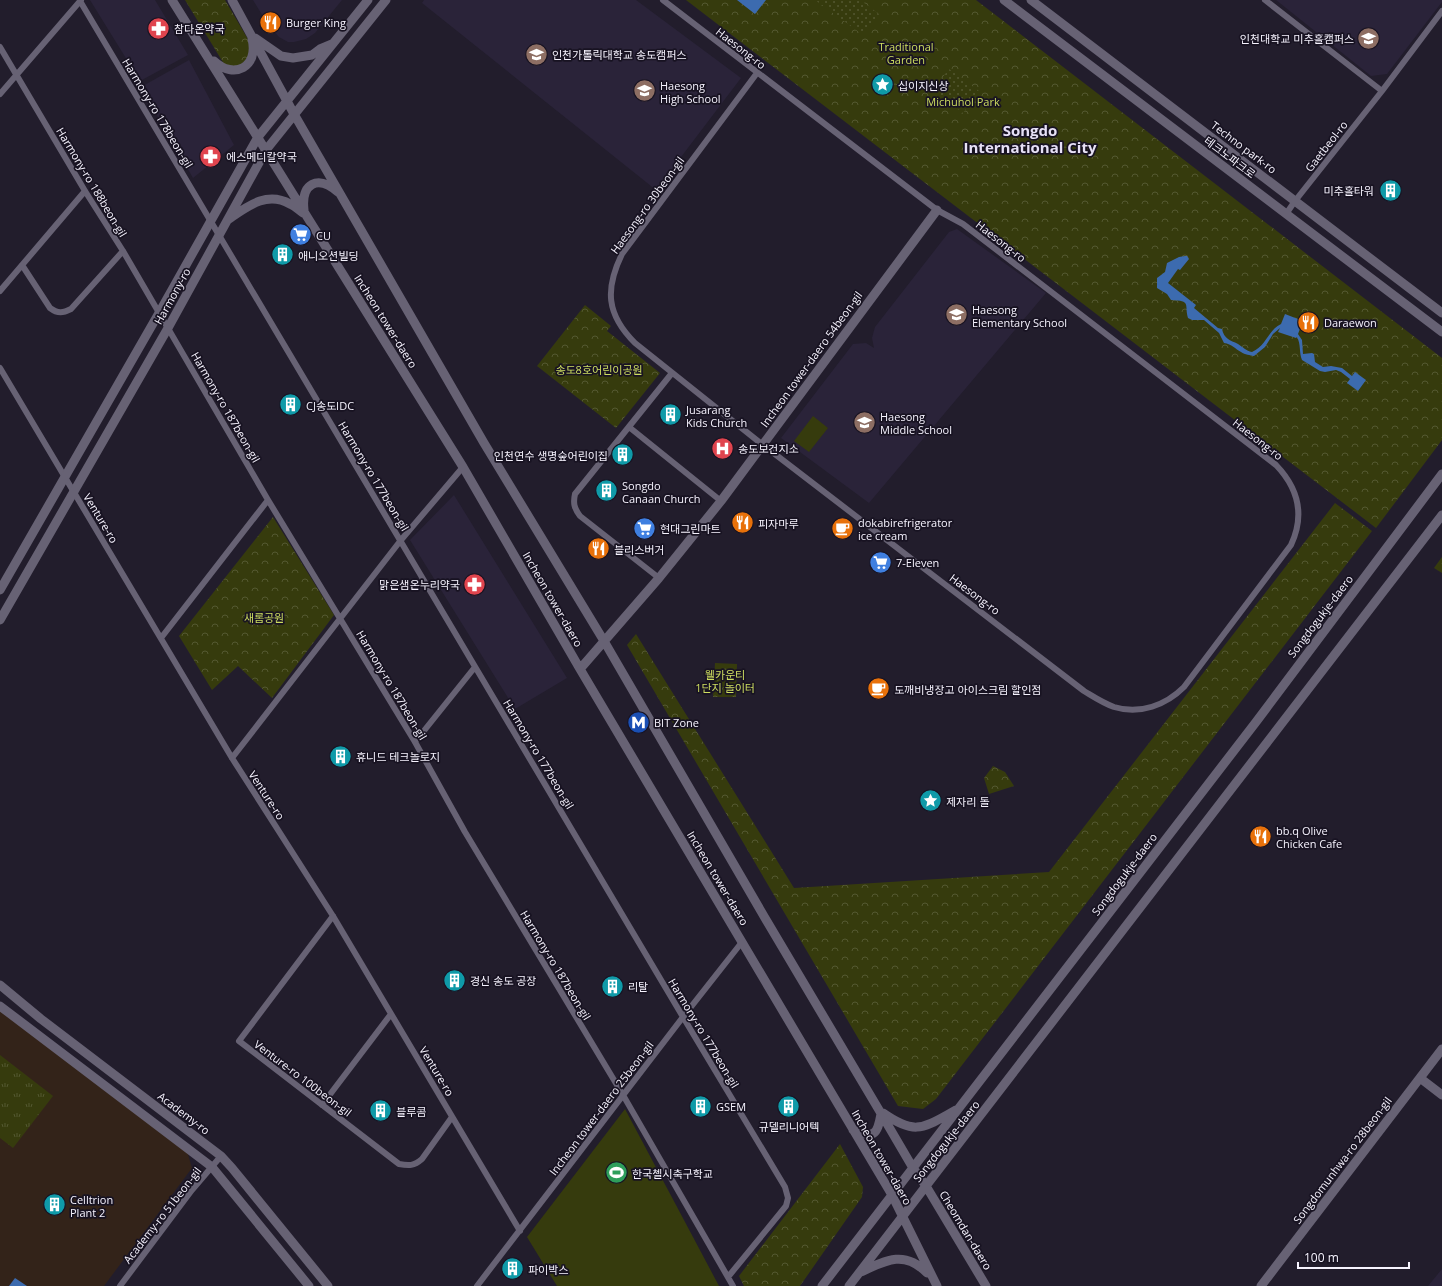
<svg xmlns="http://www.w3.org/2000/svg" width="1442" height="1286" font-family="'Open Sans','Noto Sans KR',sans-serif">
  <defs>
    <pattern id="grass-tufts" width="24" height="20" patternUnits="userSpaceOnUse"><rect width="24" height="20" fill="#363b0d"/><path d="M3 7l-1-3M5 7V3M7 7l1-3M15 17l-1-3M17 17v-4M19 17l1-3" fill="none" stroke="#545831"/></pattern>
    <pattern id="park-crowns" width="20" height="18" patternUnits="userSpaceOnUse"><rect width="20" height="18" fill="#363b0d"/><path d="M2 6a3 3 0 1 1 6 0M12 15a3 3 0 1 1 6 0" fill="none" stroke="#545831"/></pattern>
    <pattern id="garden-dots" width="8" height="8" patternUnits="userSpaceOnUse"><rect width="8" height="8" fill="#363b0d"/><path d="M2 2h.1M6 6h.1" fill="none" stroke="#545831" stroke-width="1.8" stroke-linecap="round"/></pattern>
  </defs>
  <rect width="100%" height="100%" fill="#221d2c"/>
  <path fill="#2a2339" d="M90,0H155L188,55L140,81Z
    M253,0H342L315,33L306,39L294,42H288L279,37L269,26Z
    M424,0H636L741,78L656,190L422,3Z
    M1276,0H1442V2L1387,74L1371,76Z
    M189,60L234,145L193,178L141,87Z
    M957,229L1046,293L869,503L781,438L853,344L866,343L874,348L872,338L875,327L949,232Z
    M454,495L567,678L515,709L410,540Z
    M1442,1269V1286H1428Z"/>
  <path fill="#332319" d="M0,1009L187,1151L192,1168L104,1286H0Z"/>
  <path fill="url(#grass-tufts)" d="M0,1055L53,1096L13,1148L0,1138Z"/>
  <path fill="url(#park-crowns)" d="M185,0H225L249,41L250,55C240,67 239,68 224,64Z
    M686,0H976L1442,358V440L1376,528Z
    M585,305L611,326L607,331L660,373L616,428L537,366Z
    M1335,503L1372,531L936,1099L923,1109L898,1106L627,645L636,634L794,888L1049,872Z
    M273,517L334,615L272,698L238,666L212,690L179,636Z
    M1442,557V573L1434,568Z
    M715,663L737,664L736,697H713Z
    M993,766L1005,772L1014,786L989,794L984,778Z
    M840,1144L863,1187L862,1197L800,1286H744L739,1276Z"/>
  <path fill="url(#garden-dots)" d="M815,0H860L879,14L863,35Z
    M949,69L979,91L963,113L933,90Z"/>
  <path fill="#363b0d" d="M813,416L828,428L809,452L794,441Z
    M625,1109L719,1286H557L527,1237Z"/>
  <path fill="#3c6baf" d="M737,0H766L755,14Z
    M1185,256H1187L1189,259L1180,270L1178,269L1168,283L1196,305L1194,308L1218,328L1222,329C1224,339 1230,340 1238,344C1243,347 1246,351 1252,352C1267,345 1268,330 1281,324L1285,314L1303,321L1298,334L1302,340L1303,354L1312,353L1314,354L1315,362L1323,367L1331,366L1342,368L1352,376L1355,372L1366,380L1358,391L1347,383L1350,379L1341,372L1336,370L1325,372L1320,371L1302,360C1299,353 1301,344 1297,337L1296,338L1278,332L1280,328L1273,334L1265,347L1254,356C1250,355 1245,355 1241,352C1235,349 1232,344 1224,343L1219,333L1204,320H1192L1188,318C1184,304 1192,301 1171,300L1167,294L1157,288V278L1165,272L1167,263L1179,257Z
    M15,1278L27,1286H9Z"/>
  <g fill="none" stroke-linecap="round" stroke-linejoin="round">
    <path stroke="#676274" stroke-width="6" d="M663,0L937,210L963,224L1276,465C1298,488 1305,515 1291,545L1184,687C1166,705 1140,715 1114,707C1103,703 1094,697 1084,691L763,445L635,343C606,314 605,289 622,254L757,73
      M1265,0L1382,91
      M80,1L683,1017L785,1187L788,1198L786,1206L728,1277
      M0,47L85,191L123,251L268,500L415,742L465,832L623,1095L733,1286
      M0,94L81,0
      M1286,214L1295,201L1382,91L1442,11
      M22,265L50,308C58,314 63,313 71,309L123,251
      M0,291L85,191
      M0,368L232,758L333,916L520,1231
      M629,427L721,501
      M659,578L580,516C574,508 573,503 575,494L672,373
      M161,638L268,500
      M415,742L475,667
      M232,758L401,540L463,467
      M333,916L239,1041L399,1164C409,1166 414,1166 422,1159L452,1117
      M322,1105L391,1014
      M120,1286L192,1190L221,1156
      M477,1286L683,1017L742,942"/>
    <path stroke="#676274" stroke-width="9" d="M172,0L463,467L580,669L892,1195L937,1286
      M232,0L294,114L484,443L604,641L765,918L879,1110L913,1168L926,1186L986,1286
      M1004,0L1442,332
      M1031,0L1442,313
      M255,38L281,56L293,58L312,55L320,49L332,44
      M214,61C234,80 259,67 252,39
      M304,210C301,184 317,174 338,192
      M229,219C248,206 267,191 290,204C295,206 299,210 303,213
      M0,590L159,313L258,137L368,0
      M0,620L168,328L266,150L386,0
      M580,669L659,578L721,501L937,210
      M0,985L41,1019L221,1156L232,1168L328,1286
      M0,1006L212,1167L309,1286
      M1420,1078L1442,1095
      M883,1113C916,1136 923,1128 956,1110
      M853,1130C874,1138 877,1136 881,1114
      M861,1272C886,1260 905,1250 927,1273
      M822,1286L1256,722L1442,474
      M849,1286L1442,515
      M1261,1286L1442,1049"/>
  </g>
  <defs>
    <symbol id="restaurant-disc" viewBox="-11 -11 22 22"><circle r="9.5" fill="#e8710a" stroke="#181322"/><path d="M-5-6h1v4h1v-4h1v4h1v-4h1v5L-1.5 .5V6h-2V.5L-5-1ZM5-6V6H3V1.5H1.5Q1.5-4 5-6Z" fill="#fff"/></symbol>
    <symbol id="pharmacy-disc" viewBox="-11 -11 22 22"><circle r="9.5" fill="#e0444e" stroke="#181322"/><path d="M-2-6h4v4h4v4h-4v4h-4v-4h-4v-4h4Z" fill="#fff"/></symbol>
    <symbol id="university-disc" viewBox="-11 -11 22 22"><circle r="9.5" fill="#8d6e63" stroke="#181322"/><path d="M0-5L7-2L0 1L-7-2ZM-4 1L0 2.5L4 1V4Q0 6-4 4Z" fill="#fff"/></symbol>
    <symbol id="school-disc" viewBox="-11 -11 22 22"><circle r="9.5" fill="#8d6e63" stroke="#181322"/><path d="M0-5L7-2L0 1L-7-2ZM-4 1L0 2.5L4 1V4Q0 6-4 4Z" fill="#fff"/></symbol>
    <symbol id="sight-disc" viewBox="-11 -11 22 22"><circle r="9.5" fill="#0f9aa8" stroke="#181322"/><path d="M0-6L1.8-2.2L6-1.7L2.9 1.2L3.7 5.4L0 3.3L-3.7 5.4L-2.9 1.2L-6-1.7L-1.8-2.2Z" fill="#fff"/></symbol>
    <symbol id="building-disc" viewBox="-11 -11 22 22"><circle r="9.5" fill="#0f9aa8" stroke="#181322"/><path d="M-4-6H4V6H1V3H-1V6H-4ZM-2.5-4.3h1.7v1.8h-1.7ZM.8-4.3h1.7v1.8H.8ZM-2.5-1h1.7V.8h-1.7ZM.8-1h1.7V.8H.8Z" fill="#fff"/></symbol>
    <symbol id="supermarket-disc" viewBox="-11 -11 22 22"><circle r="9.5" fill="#3f7fe0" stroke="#181322"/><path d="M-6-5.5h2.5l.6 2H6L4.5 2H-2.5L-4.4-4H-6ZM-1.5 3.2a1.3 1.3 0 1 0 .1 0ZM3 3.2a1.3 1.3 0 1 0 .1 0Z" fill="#fff"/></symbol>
    <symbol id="hospital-disc" viewBox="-11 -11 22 22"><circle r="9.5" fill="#e0444e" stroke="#181322"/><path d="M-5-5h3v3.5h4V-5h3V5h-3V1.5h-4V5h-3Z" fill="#fff"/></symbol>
    <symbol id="cafe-disc" viewBox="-11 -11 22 22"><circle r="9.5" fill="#e8710a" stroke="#181322"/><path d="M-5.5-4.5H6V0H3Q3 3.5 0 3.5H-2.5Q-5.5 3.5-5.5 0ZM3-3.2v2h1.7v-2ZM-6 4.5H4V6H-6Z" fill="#fff"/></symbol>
    <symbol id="metro-disc" viewBox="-11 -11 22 22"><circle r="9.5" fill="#1a4fb4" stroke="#181322"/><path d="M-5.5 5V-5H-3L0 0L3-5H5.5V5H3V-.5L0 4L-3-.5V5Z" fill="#fff"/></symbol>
    <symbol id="stadium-disc" viewBox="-11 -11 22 22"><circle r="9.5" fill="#2e9e5b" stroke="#181322"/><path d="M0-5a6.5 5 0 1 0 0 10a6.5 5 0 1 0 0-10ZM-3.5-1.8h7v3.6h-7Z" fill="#fff"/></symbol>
  </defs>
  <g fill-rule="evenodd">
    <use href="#restaurant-disc" x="258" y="10" width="25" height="25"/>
    <use href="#pharmacy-disc" x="146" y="16" width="25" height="25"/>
    <use href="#university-disc" x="1356" y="26" width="25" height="25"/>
    <use href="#school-disc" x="524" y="42" width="25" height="25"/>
    <use href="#sight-disc" x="870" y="72" width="25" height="25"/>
    <use href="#school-disc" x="632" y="78" width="25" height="25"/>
    <use href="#pharmacy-disc" x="198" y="144" width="25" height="25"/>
    <use href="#building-disc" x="1378" y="178" width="25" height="25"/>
    <use href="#supermarket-disc" x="288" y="222" width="25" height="25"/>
    <use href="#building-disc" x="270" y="242" width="25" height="25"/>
    <use href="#school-disc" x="944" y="302" width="25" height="25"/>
    <use href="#restaurant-disc" x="1296" y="310" width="25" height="25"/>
    <use href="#building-disc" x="278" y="392" width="25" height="25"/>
    <use href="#building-disc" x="658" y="402" width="25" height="25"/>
    <use href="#school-disc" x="852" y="410" width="25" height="25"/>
    <use href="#hospital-disc" x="710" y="436" width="25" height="25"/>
    <use href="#building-disc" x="610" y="442" width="25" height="25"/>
    <use href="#building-disc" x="594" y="478" width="25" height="25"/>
    <use href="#restaurant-disc" x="730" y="510" width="25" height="25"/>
    <use href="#supermarket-disc" x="632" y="516" width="25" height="25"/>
    <use href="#cafe-disc" x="830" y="516" width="25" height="25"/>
    <use href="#restaurant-disc" x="586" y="536" width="25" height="25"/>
    <use href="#supermarket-disc" x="868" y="550" width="25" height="25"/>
    <use href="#pharmacy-disc" x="462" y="572" width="25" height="25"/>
    <use href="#cafe-disc" x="866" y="676" width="25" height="25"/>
    <use href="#metro-disc" x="626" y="710" width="25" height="25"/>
    <use href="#building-disc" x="328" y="744" width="25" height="25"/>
    <use href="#sight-disc" x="918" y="788" width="25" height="25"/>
    <use href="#restaurant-disc" x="1248" y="824" width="25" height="25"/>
    <use href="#building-disc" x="442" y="968" width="25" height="25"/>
    <use href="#building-disc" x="600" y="974" width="25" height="25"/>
    <use href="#building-disc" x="688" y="1094" width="25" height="25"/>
    <use href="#building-disc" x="776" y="1094" width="25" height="25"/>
    <use href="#building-disc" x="368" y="1098" width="25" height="25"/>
    <use href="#stadium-disc" x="604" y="1160" width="25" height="25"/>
    <use href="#building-disc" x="42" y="1192" width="25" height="25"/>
    <use href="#building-disc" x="500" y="1256" width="25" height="25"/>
  </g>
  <g text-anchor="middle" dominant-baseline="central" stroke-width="3.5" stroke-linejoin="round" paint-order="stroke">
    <g font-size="11" fill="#f6f3fe" stroke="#181322" text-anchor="start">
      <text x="286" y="22">Burger King</text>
      <text x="174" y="28">참다온약국</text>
      <text x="1354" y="38" text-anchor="end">인천대학교 미추홀캠퍼스</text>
      <text x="552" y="54">인천가톨릭대학교 송도캠퍼스</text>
      <text x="660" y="85">Haesong<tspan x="660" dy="13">High School</tspan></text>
      <text x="898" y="85">십이지신상</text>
      <text x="226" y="156">에스메디칼약국</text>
      <text x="1374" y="190" text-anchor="end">미추홀타워</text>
      <text x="316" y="235">CU</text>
      <text x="298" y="255">애니오션빌딩</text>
      <text x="972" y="309">Haesong<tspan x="972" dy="13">Elementary School</tspan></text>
      <text x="1324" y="322">Daraewon</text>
      <text x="306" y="405">CJ송도IDC</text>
      <text x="686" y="409">Jusarang<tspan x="686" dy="13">Kids Church</tspan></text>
      <text x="880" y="416">Haesong<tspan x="880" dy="13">Middle School</tspan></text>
      <text x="738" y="448">송도보건지소</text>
      <text x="608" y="455" text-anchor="end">인천연수 생명숲어린이집</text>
      <text x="622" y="485">Songdo<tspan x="622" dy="13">Canaan Church</tspan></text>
      <text x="858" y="522">dokabirefrigerator<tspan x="858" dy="13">ice cream</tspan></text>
      <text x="758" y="523">피자마루</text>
      <text x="660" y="528">현대그린마트</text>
      <text x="614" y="549">블리스버거</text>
      <text x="896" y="562">7-Eleven</text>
      <text x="460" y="584" text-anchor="end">맑은샘온누리약국</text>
      <text x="894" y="689">도깨비냉장고 아이스크림 할인점</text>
      <text x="654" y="722">BIT Zone</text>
      <text x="356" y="756">휴니드 테크놀로지</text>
      <text x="946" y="801">제자리 돌</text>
      <text x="1276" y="830">bb.q Olive<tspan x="1276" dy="13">Chicken Cafe</tspan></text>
      <text x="470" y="980">경신 송도 공장</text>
      <text x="628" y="986">리탈</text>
      <text x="716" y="1106">GSEM</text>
      <text x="396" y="1111">블루콤</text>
      <text x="789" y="1126" text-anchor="middle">규델리니어텍</text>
      <text x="632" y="1173">한국첼시축구학교</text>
      <text x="70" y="1199">Celltrion<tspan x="70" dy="13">Plant 2</tspan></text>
      <text x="528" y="1269">파이박스</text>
    </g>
    <g font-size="11" fill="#cede61" stroke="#181322">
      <text x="906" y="46">Traditional<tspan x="906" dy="13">Garden</tspan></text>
      <text x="963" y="101">Michuhol Park</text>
      <text x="599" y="369">송도8호어린이공원</text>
      <text x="264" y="617">새롬공원</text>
      <text x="725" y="674">웰카운티<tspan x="725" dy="13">1단지 놀이터</tspan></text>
    </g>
    <g font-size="11" fill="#f6f3fe" stroke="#181322">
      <text transform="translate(741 48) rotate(38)">Haesong-ro</text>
      <text transform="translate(158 113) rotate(59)">Harmony-ro 178beon-gil</text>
      <text transform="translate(1326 146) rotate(-52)">Gaetbeol-ro</text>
      <text transform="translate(1244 147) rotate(37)">Techno park-ro</text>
      <text transform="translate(1230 157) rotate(37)">테크노파크로</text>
      <text transform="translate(92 182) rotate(59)">Harmony-ro 188beon-gil</text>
      <text transform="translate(647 205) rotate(-54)">Haesong-ro 30beon-gil</text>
      <text transform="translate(1001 241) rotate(38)">Haesong-ro</text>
      <text transform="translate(172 296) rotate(-61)">Harmony-ro</text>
      <text transform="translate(386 321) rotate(58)">Incheon tower-daero</text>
      <text transform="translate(811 359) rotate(-54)">Incheon tower-daero 54beon-gil</text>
      <text transform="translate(226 407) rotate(60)">Harmony-ro 187beon-gil</text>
      <text transform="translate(1258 439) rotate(38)">Haesong-ro</text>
      <text transform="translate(374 476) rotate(59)">Harmony-ro 177beon-gil</text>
      <text transform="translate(101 518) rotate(59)">Venture-ro</text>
      <text transform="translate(975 594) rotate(37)">Haesong-ro</text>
      <text transform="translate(553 599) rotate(60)">Incheon tower-daero</text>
      <text transform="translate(1320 616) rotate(-53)">Songdogukje-daero</text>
      <text transform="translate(392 685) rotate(59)">Harmony-ro 187beon-gil</text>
      <text transform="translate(539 754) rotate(59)">Harmony-ro 177beon-gil</text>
      <text transform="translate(267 795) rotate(57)">Venture-ro</text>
      <text transform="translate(1124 874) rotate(-53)">Songdogukje-daero</text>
      <text transform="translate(718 878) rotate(59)">Incheon tower-daero</text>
      <text transform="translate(556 965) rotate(59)">Harmony-ro 187beon-gil</text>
      <text transform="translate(704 1033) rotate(59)">Harmony-ro 177beon-gil</text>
      <text transform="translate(437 1071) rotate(59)">Venture-ro</text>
      <text transform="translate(303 1078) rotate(37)">Venture-ro 100beon-gil</text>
      <text transform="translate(601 1108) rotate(-53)">Incheon tower-daero 25beon-gil</text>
      <text transform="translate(184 1113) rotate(37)">Academy-ro</text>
      <text transform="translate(946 1141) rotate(-52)">Songdogukje-daero</text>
      <text transform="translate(882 1157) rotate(60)">Incheon tower-daero</text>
      <text transform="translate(1342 1160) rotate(-53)">Songdomunhwa-ro 28beon-gil</text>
      <text transform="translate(162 1215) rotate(-52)">Academy-ro 51beon-gil</text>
      <text transform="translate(966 1230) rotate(59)">Cheomdan-daero</text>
    </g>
    <g font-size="15" font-weight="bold" fill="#e7e1f6" stroke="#181322">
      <text x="1030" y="130">Songdo<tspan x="1030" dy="17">International City</tspan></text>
    </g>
  </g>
  <path d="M1298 1262v6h111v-6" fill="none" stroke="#f6f3fe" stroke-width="2"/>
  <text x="1304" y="1262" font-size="12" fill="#f6f3fe" stroke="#181322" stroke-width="3" paint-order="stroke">100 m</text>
</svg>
